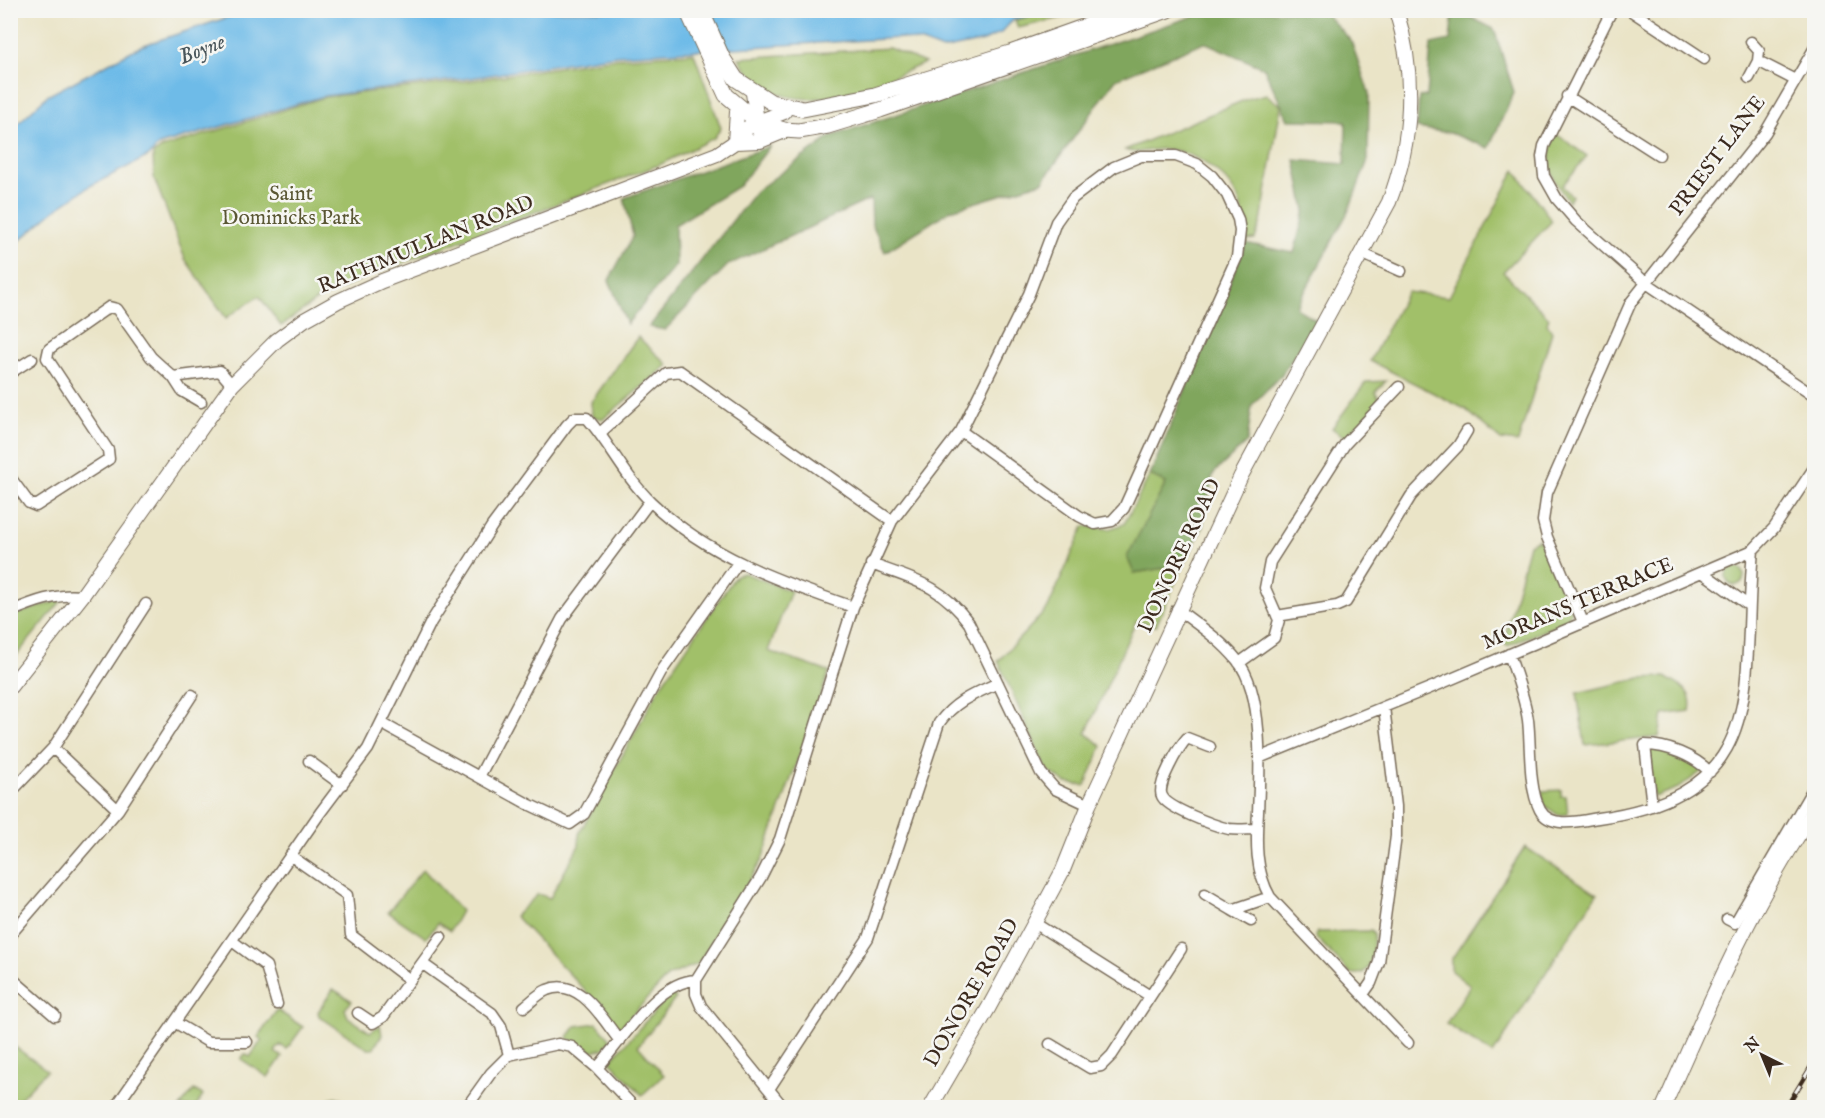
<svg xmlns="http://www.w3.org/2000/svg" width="1825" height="1118" font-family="'IM FELL English',serif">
  <rect width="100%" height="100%" fill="#f6f6f2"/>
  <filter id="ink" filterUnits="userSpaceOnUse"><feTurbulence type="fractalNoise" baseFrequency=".0167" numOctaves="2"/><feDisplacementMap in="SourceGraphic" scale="12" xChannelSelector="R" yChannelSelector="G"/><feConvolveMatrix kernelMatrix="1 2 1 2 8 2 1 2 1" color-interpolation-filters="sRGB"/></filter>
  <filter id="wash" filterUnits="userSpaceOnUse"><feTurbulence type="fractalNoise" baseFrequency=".008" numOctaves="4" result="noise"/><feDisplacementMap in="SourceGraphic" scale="24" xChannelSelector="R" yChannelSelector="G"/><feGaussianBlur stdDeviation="1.35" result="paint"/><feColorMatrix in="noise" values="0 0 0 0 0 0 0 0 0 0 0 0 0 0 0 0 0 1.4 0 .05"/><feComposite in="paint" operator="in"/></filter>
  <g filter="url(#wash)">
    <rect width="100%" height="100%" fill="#eae4c7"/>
    <path fill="#a1c069" stroke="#6e7544" stroke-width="1.5" d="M1061,10L1090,11L1018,28L1015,20Z
      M889,48L925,63C868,87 780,132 739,58Z
      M694,53L721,128L714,138L661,164L368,276L317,300L281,326L259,296L226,318L185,259L154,178L153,154L162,148L325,97L468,81L617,58Z
      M1266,94L1281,106L1261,222L1255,239L1246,240C1244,228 1243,215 1240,203C1230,175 1192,149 1162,149C1149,149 1138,155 1125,150L1247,99Z
      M1556,134L1587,156L1562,186L1572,196L1569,201C1550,179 1544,161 1556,134Z
      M1515,170L1552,221L1503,272L1549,318L1547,324L1552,332L1518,442L1501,440L1465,409L1370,361L1407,292L1449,297Z
      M638,337L668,365L603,419L592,416L591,402Z
      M1386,381L1375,392L1379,398L1378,403L1346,438L1332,428L1366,382Z
      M1150,475L1167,482L1134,573L1183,565L1156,626L1136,621L1086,733L1102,746L1085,786L1066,783L1046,769L998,661L1048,608L1084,526L1109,529L1124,524Z
      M1538,539L1543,545L1571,611L1568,619L1562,623L1507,646L1504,643L1505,637L1529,544Z
      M1726 576a9 9 0 1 1 18 0a9 9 0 1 1-18 0Z
      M744,573L791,591L768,651L829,672L762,860L698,964L668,976L620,1028L515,916L538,894L550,898L579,845V834L660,687L736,575Z
      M63,599L11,662V616Z
      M1665,677C1681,687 1694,690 1690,711L1663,715L1659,737L1585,745L1577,693L1641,678Z
      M1651,747L1700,765L1702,771L1678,788L1654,797L1648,753Z
      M1561,790V796H1566L1568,814L1558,815L1544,805L1542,791Z
      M1525,847L1597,894L1493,1054L1446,1024L1470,986L1451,971V960Z
      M423,869L461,911L450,931L438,923L426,938L388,912Z
      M1371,931L1374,935C1372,950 1374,980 1350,973L1315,936L1317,932Z
      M333,989L352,1001L345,1009L348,1017L370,1032L380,1025L382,1035L373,1049H368L319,1016L318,1012Z
      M671,993L676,998L638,1046L664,1075L642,1095L610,1061Z
      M277,1010L303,1027L287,1049L280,1045L275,1052L282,1057L268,1077L241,1059L245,1054L250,1057L262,1040L258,1037Z
      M597,1023L611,1040L603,1049L592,1051L567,1038L576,1026Z
      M11,1044L47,1070L11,1108L10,1107Z
      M194,1090L203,1095L196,1107H180Z
      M336,1097L341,1099L344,1107H324L331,1098Z"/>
    <path fill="#80a65d" stroke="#5e683e" stroke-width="1.5" d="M1209,11H1323L1351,41L1369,93L1368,160L1348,212L1296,308L1318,321L1282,374L1252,405L1247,442L1213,474L1202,529L1183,565L1134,573L1127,557L1166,483L1150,475L1246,243L1294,253L1305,210L1295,160L1345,164L1346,121L1288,120L1264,68L1204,42L1116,79L1042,182L951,210L885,252L872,225L871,199L728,265L665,330L649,327L756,191L832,136Z
      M1453,11H1458L1494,29L1514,92L1489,148L1450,133L1417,128L1419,97L1427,96L1431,44L1450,40Z
      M770,146L739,186L675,225L676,265L627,324L609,280L633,236L624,198Z"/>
    <path fill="#6ebbe8" stroke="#547283" stroke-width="1.5" d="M247,11H1052L1014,19L1001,33L984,41L942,50L922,42L901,38L617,55L471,78L324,96L159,145L149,156L90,186L55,210L11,248V130L47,96L141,46Z"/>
  </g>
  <g filter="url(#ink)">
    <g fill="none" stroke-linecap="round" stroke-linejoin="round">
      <defs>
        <path id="minor" d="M1612,10L1544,146L1542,157L1544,176L1557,199L1576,221L1645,282L1814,396
          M1630,10L1704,59
          M1758,61L1795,80
          M1749,78L1758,61L1759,51L1751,42
          M1567,96L1659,155
          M1363,254L1401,271
          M10,373L32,359
          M173,377L182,391L201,402
          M600,433L666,373L680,371L892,521
          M10,477L29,503L36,506L109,459L108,450L47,358L49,349L109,307L117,309L151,357L173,377L220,371L232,385
          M871,564C914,580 940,584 969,623L1041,773L1055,789L1089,805
          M1702,572L1748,605
          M1177,609C1197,624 1221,640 1237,660C1264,693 1260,771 1258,812C1256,842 1255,870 1270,897L1408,1043
          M10,612C33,602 57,593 82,596
          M1277,616L1337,606L1346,602L1411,496L1458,446L1467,431
          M1583,622L1547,537L1543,521L1547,493L1631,302L1765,133L1814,49
          M1509,654C1516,675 1525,698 1528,720C1531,745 1528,787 1540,810C1550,829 1581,821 1598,818C1773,793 1741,686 1753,550
          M1239,663L1274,638L1279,620L1265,588L1270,562L1345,444L1399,387
          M381,723L528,804L570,824L584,814L663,669L738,563
          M1210,747L1187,738C1179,747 1156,785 1162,796C1167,808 1215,826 1229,829C1238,830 1248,829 1257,829
          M53,748L118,810
          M1261,757L1435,686L1753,550L1774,528L1814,468
          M309,761L342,785
          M480,775L562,619L650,501
          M10,793L53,748L146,604
          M1652,806L1645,745C1667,745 1694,756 1710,772
          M291,856L347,895L351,935L410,980
          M1205,894L1232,910L1270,897
          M1232,910L1251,921
          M1727,919L1735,923L1814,787
          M1036,924L1150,996
          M10,935L118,810L192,695
          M232,941L266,966L277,1004
          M423,964L492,1013L501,1026L509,1055
          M10,977L55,1016
          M1364,993L1371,983L1379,962L1396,836V806L1384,707
          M524,1007C531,1002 539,993 547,990C580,976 603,1020 620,1041
          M358,1013L373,1023L383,1017L441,937
          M176,1023L208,1042H247
          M1050,1044L1090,1068L1101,1066L1112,1055L1181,949
          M597,1068C622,1041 657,981 696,980
          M769,1089L868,938L939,723C955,701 974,694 998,683
          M115,1108L320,813L368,749L431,622L492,526L567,425L574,418H587C610,444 625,477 651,502C707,556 781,582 853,607
          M466,1108L491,1073L509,1055L558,1044L572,1047L597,1068L635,1108
          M784,1108L701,1006L696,994V980L761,877L780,839L853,607L892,521L961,431L1029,294L1056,222L1073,198L1114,167L1141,156H1176L1197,164L1212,176L1227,195L1238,219L1240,231L1237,257L1124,508L1112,521L1095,524L1079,516L961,431"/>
        <path id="tertiary" d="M753,93L758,129
          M735,142C743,124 767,119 784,112L787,106
          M735,142L737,112L739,108
          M10,687L82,596L232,385L277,340L304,320L338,301L382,281L717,154L735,142L760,141L787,130
          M930,1108L989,1007L1063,870L1089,805L1241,476L1389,202C1413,140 1416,74 1396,10
          M1663,1108C1708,1006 1752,903 1814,811"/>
        <path id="secondary" d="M687,10L726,95L758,122L784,130L799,131L828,126L880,110L1168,10
          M701,10L722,57L736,79L771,102L803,109L875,95L1010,53L1131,10"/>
      </defs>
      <use href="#minor" stroke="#786b59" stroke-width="13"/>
      <use href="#tertiary" stroke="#786b59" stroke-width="16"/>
      <use href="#secondary" stroke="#786b59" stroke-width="17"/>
      <use href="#minor" stroke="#fff" stroke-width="10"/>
      <use href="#tertiary" stroke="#fff" stroke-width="14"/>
      <use href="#secondary" stroke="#fff" stroke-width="15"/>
      <defs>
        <path id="rail" d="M1786,1108L1814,1062"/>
      </defs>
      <use href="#rail" stroke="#3b2a1e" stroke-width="5"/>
      <use href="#rail" stroke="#f6f6f2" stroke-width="3" stroke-dasharray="9" stroke-linecap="butt"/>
    </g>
  </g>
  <g text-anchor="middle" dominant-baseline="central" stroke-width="5" stroke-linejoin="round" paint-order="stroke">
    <g font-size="21" fill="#3b2a1e" stroke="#f6f6f2">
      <text transform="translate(1718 156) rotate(-53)">PRIEST LANE</text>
      <text transform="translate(426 245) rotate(-22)">RATHMULLAN ROAD</text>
      <text transform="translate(1180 556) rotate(-65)">DONORE ROAD</text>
      <text transform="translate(1578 604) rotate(-23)">MORANS TERRACE</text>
      <text transform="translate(972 993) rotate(-60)">DONORE ROAD</text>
    </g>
    <g font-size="21" fill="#5a5734" stroke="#f6f6f2">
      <text x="291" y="194">Saint<tspan x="291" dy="24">Dominicks Park</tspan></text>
    </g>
    <g font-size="22" font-style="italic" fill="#4a565b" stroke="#f6f6f2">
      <text transform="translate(202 50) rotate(-22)">Boyne</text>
    </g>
  </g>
  <rect width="1825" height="1118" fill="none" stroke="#f6f6f2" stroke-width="36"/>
  <g transform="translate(1762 1055) rotate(317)" stroke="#f6f6f2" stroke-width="4.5" paint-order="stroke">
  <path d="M0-4.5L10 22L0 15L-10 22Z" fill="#3b2a1e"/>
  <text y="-9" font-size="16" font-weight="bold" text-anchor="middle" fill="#3b2a1e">N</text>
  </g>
</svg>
